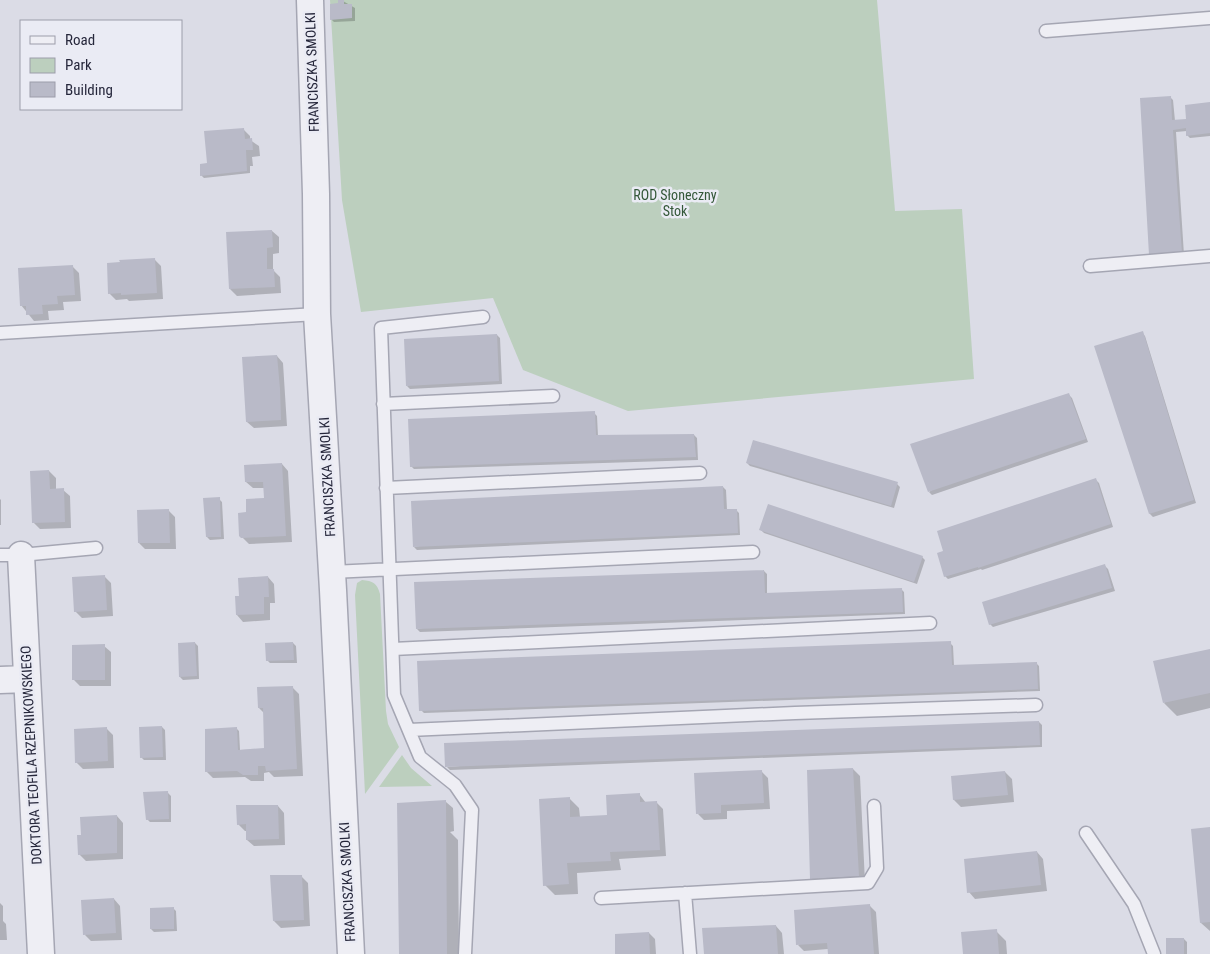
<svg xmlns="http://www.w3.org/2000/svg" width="1210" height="954" font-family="'Roboto Condensed',sans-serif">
  <rect width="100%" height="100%" fill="#dbdce6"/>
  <path fill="#bccfbe" d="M330,0H877L895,211L962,209L974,379L628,411L523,370L493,298L361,312L342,200Z
    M362,580C373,581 377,583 380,594L386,711L388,724L399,747L365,794L355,595L357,583Z
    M402,755L411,768L432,786L379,787Z"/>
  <path fill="#0003" d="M343,1L355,8V21L334,22L331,19L339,4Z
    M1170,97L1173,100L1175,121L1187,120L1210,104V136L1190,138L1187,135V131L1176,132L1184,255L1154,257Z
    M243,129L250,136V140L259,146L260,156L252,157L253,166H250V173L204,178L201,175L210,164Z
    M272,231L279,237V253L273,254V270L280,277L281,293L237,296L230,289Z
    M155,260L161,266L163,299L129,301L127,299L116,300L109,293Z
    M72,266L79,273L81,301L63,302L64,310L48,311L49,320L34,321L21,305Z
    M1142,333L1145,336L1196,503L1153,517L1150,514L1096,347Z
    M497,335L500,338L502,384L410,389L407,386Z
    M277,356L283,363L287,426L254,428L247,422Z
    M1069,395L1072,398L1088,442L932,495L929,492Z
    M594,413L597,416L598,436L694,435L697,438L698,460L414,469L411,466Z
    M747,463L897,484L900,487L894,508L750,466Z
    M282,464L288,471L292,542L249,544L240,535L248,514L266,499L265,488H253L246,482Z
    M49,471L56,478V490H63L70,496L71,528L40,529L33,522Z
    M1096,480L1099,483L1113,527L982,570L981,569L948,579L945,576Z
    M723,487L726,490L727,510H736L739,513L740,535L417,550L414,547Z
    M0,499L1,500V525H0Z
    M219,499L222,502L224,539L210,540L207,537Z
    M169,511L175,517L176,549H145L139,543Z
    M761,530L922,557L925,560L917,584L764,533Z
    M1105,566L1108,569L1115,591L993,627L990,624Z
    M764,571L767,574V594L901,589L904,592L905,614L420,632L417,629Z
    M104,576L111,583L113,616L82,618L75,611Z
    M268,577L274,584L275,603H270V620L243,622L237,615L241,597Z
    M195,643L198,646L199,679L183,680L180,677Z
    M293,643L296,646L297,663H270L267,660Z
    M950,643L953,646L954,666L1036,663L1039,666L1040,691L424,713L421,710Z
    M104,646L111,652V686H80L74,680Z
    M1210,651V708L1177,716L1164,703Z
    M292,687L299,694L303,776L274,777L269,772L264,773V781H251L245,777L213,778L206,771L236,728L239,731L240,750L266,749L264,713L259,708Z
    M1039,722L1042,725V747L450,770L447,767Z
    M162,727L165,730L166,760H144L141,757Z
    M107,729L113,735L114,768L83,769L76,762Z
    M853,769L860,776L865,883L818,885L811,878Z
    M762,772L768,778L770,809L727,811V819L704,820L698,814Z
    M1005,772L1012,779L1014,802L961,807L954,800L952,777Z
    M168,793L171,796V822H150L147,819Z
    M639,794L646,803L656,802L663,809L666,856L619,859L621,870L577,873L578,894L555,895L545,885L569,798L579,808L580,817L606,816Z
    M446,802L453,808L454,831L450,832L458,840L459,954H400Z
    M278,806L284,813L285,845L254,846L247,840V831H245L238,824Z
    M117,816L123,823V859L86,861L79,854L82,836Z
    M1210,828V931L1201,923Z
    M1037,852L1043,859L1047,891L975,899L969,892Z
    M301,876L308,883L310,926L281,928L274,921Z
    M114,899L120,906L122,940L91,941L85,935Z
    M0,903L3,906V921L6,924L7,940H0Z
    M870,906L876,912L879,954H829L828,949L804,951L798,945Z
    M173,908L176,911L177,931L154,932L151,929Z
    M776,926L782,933L784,954H705Z
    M996,931L1006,941L1007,954H964Z
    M649,933L655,939L656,954H616Z
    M1184,939L1187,942V954H1168Z"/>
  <path fill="#b9bac8" d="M338,0H344V4H352V18L330,20V4L338,3Z
    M1171,96L1172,120L1186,119L1185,105L1210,102V133L1186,136V128L1173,130L1182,253L1149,255L1140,98Z
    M244,128L245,139L252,138L253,150H246L247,171L200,176V164L207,163L204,131Z
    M272,230L273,247L267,248V269H274L275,287L229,289L226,232Z
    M155,258L157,293L121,295V293L108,294L107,263L120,262L119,260Z
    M73,265L75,295L57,296L58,304L42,305L43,314L26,315V306H20L18,268Z
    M1143,331L1194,500L1149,514L1094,346Z
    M497,334L499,381L406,386L404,339Z
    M277,355L280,389L281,420L246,422L242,357Z
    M1069,393L1086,439L928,492L910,444Z
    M595,411L596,435L694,434L696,457L410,467L408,419Z
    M753,440L898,482L891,506L746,463Z
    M282,463L286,536L241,538L239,536L238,513L246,512V499L264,498L263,482H245L244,465Z
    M49,470L50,489L64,488L65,522L32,523L30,471Z
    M1096,478L1111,524L978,568V567L944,577L937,553L943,551L937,531Z
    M723,486L724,509H737L738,533L413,547L411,501Z
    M220,497L221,537H206L203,498Z
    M768,504L923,556L914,582L759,530Z
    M169,509L170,543H138L137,510Z
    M1105,564L1112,588L989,625L982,602Z
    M764,570L765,593L902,588L903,612L416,629L414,582Z
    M105,575L107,610L74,612L72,577Z
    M268,576L269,597H264V614L236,615L235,596H239L238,578Z
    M951,641L952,665L1037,662L1038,689L419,711L417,661Z
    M195,642L197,676L179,677L178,643Z
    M293,642L294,660L266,661L265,643Z
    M105,644V680H72V645Z
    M1210,649V693L1163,703L1153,661Z
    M293,686L297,769L266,771L265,766H258V775H243L237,771L205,772V729L237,727L238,750L264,748L263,708H258L257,687Z
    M1039,721L1040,745L445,767L444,743Z
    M162,726L163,757L140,758L139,727Z
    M107,727L108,761L75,763L74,729Z
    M853,768L859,876L810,879L807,770Z
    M762,770L764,803L721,805V813L696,814L694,773Z
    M1005,771L1008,795L953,800L951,776Z
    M168,791L169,819L146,820L143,792Z
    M640,793V802L657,801L660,850L610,852L611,861L567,863L569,884L543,886L539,799L570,797V817L607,815L606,795Z
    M446,800L447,954H399L397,803Z
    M236,805H278L279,839L246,840V824L237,825Z
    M117,815V853L78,855L77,835H81L80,817Z
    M1210,827V922L1200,923L1191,829Z
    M1037,851L1041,885L967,893L964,859Z
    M270,875H302L304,920L273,921Z
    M114,898L116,933L83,935L81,900Z
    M870,904L874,954H828L827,943L796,945L794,910Z
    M174,907V929H150V908Z
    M776,925L778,954H704L702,928Z
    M997,929L999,954H963L961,932Z
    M649,932L650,954H615V934Z
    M1166,938H1184V954H1166Z"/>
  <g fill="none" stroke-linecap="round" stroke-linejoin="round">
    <defs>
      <path id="lane" d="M1046,31L1210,18
        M1090,266L1210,256
        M0,333L317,314
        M383,404L553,396
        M386,488L700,473
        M0,555H21L96,548
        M332,572L753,552
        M393,649L930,623
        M409,730L795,713L1036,705
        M1086,833L1134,904L1154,954
        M685,893L690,954
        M601,898L868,883L877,868L874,806
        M465,954L472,810L455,785L420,757L394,695L381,328L483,317"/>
      <path id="street" d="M310,0L316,194L317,314L333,590L351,954
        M21,555L41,954
        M0,680L27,679"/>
    </defs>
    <use href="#lane" stroke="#a5a6b3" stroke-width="15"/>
    <use href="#street" stroke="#a5a6b3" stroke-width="29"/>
    <use href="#lane" stroke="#eeeef4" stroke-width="12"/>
    <use href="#street" stroke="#eeeef4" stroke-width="26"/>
  </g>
  <g text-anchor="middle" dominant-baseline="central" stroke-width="5" stroke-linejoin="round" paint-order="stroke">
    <g font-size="14" fill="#26273b" stroke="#eaebf4">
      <text transform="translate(312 72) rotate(-92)">FRANCISZKA SMOLKI</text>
      <text transform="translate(327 477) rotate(-93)">FRANCISZKA SMOLKI</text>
      <text transform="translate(31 755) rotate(-93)">DOKTORA TEOFILA RZEPNIKOWSKIEGO</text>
      <text transform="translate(347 882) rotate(-93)">FRANCISZKA SMOLKI</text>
    </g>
    <g font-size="14" fill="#335738" stroke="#eaebf4">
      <text x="675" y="195">ROD Słoneczny<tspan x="675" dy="16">Stok</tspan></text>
    </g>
  </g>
  <rect x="20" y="20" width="162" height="90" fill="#eaebf4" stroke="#9c9daa"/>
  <rect x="30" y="36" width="25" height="8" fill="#eeeef4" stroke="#9c9daa"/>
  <text x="65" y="45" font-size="15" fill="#26273b">Road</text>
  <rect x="30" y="58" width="25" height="15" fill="#bccfbe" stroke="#9c9daa"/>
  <text x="65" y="70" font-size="15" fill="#26273b">Park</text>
  <rect x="30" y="82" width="25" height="15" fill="#b9bac8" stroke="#9c9daa"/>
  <text x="65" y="95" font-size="15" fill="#26273b">Building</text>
</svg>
